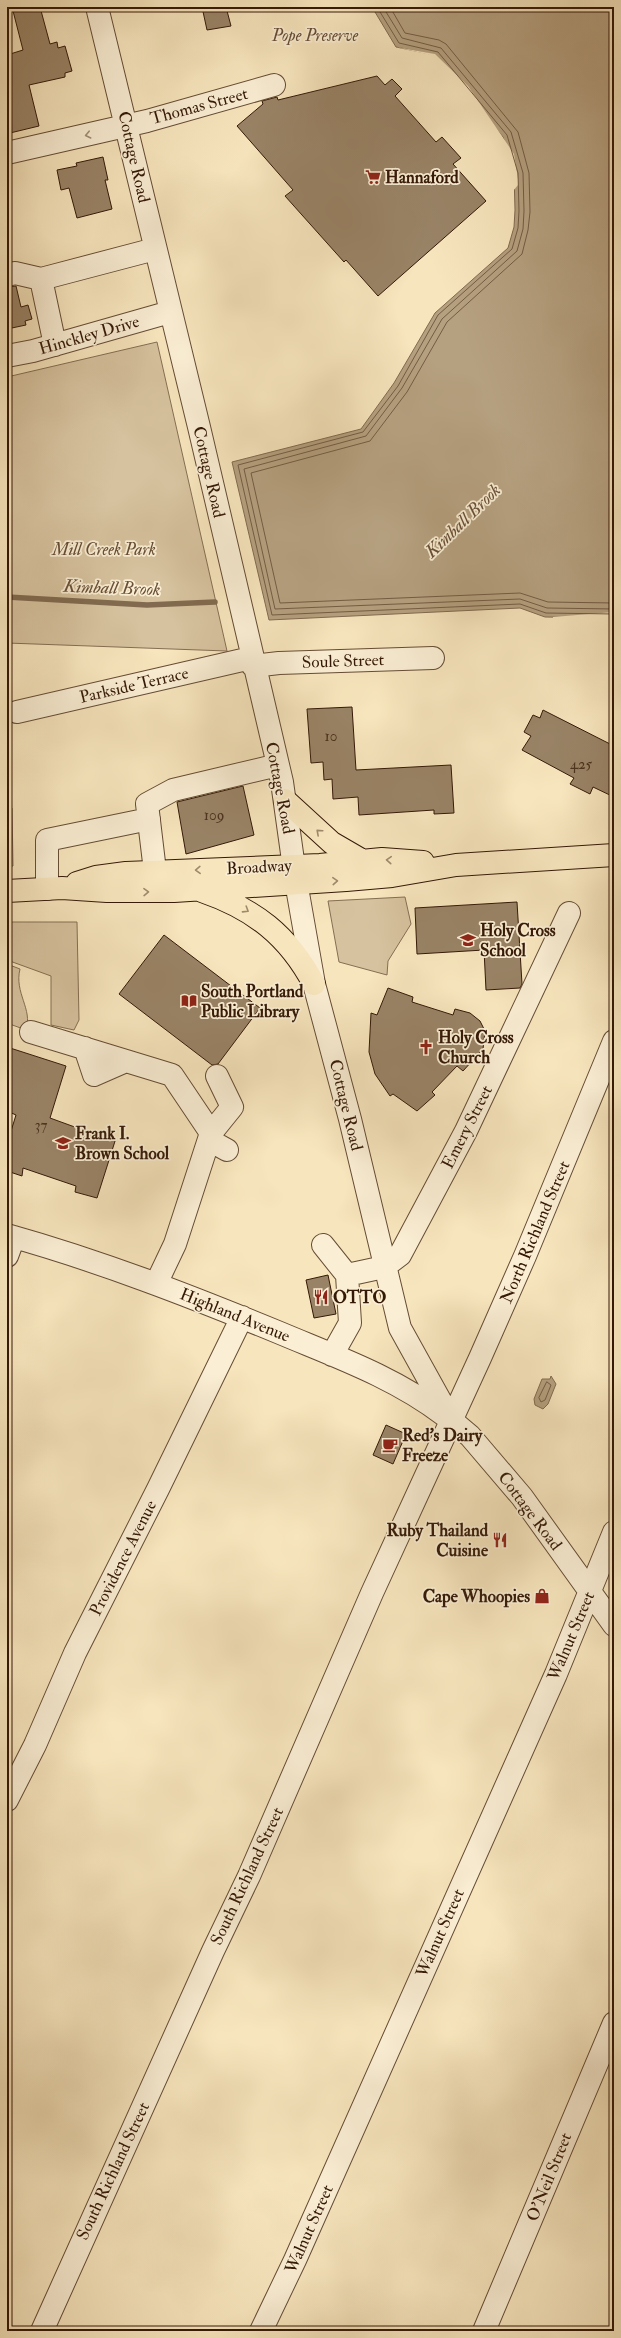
<svg xmlns="http://www.w3.org/2000/svg" width="621" height="2338" font-family="'IM FELL Double Pica',serif">
  <rect width="100%" height="100%" fill="#f7e5bd"/>
  <filter id="stains"><feTurbulence type="fractalNoise" baseFrequency=".005" numOctaves="4"/><feColorMatrix values="0 0 0 0 .2 0 0 0 0 .09 0 0 0 0 .02 0 0 0 .5 -.17"/></filter>
  <radialGradient id="worn" r=".72"><stop offset=".6" stop-color="#630" stop-opacity="0"/><stop offset="1" stop-color="#630" stop-opacity=".3"/></radialGradient>
  <path fill="#d6c29e" stroke="#856e52" d="M157,342L227,651L7,643V377Z
    M7,808H12L13,866L7,867Z
    M405,897L411,924L388,961L387,975L339,962L328,901Z
    M7,922H77L79,1020L74,1030L51,1025V976L7,960Z
    M7,964L20,969C14,993 33,1009 26,1030L7,1023Z"/>
  <path fill="#b5a07f" stroke="#816a4f" d="M372,7H614V618L545,617L520,608L269,620L232,462L361,429L394,383L435,313L508,248L514,227L515,210L514,173L503,137L435,55L396,47Z
    M551,1376L556,1384L548,1404L543,1409L535,1405L534,1399L542,1379H550Z"/>
  <path fill="#f7e5bd" d="M396,47L435,54L468,86L514,154L518,179V185L513,191L512,174L502,138L434,56Z
    M614,612V620L553,619V617Z"/>
  <g fill="none" stroke-linecap="round" stroke-linejoin="round">
    <path stroke="#745c43" stroke-width="1" d="M377,7L399,43L438,52L507,135L518,173L519,211L518,228L512,249L438,315L398,386L363,432L238,465L272,615L520,604L546,613L614,614
      M383,7L402,38L441,48L511,132L523,173L524,211L523,229L517,251L442,319L402,388L366,436L244,469L275,609L520,599L547,608L614,609
      M390,7L405,33L439,40L446,44L518,132L529,173L530,212L528,230L522,254L447,322L407,392L370,441L251,473L280,603L520,593L548,602L614,603
      M547,1382L551,1385L545,1400L541,1402L539,1398Z"/>
    <path stroke="#816a4f" stroke-width="5.5" d="M7,597L147,605L215,602"/>
  </g>
  <path fill="#998366" stroke="#341907" d="M12,7H40L50,44L57,42L58,48L65,46L72,71L65,73V77L29,85L39,126L10,133L7,124V55L23,50Z
    M202,7H226L231,26L207,30Z
    M377,76L385,85L392,79L402,89L395,96L436,142L442,137L461,158L453,164L486,201L378,296L346,260L344,262L285,196L293,190L237,126L263,104L262,101L277,97L278,100Z
    M103,157L108,180H105L112,209L77,218L69,188L61,190L57,170L77,166L76,163Z
    M16,286L21,307L28,305L32,319L25,321L26,325L7,329V287Z
    M352,707L356,770L451,765L454,813L434,814V810L359,815L358,797L333,799L332,779L324,780L323,762L311,763L307,709Z
    M543,710L614,746V797L593,787L590,794L570,784L574,778L522,750L531,736L524,732L533,715L540,718Z
    M243,786L254,835L186,854L177,802Z
    M517,902L522,984L520,988L486,990L484,950L417,954L415,908Z
    M164,935L260,1008L218,1064L212,1065L119,994Z
    M388,988L413,997L412,1002L453,1015L455,1009L470,1013L480,1021L485,1031L483,1049L463,1071L457,1066L432,1092L435,1095L417,1111L393,1094L390,1096L375,1074L369,1052L371,1013L377,1015Z
    M7,1047L66,1066L50,1118L94,1134L95,1131L116,1138L97,1198L75,1192L76,1186L23,1168L22,1176L7,1171V1144L16,1115L7,1111Z
    M328,1275L336,1314L314,1318L306,1280Z
    M386,1425L406,1434L393,1464L373,1455Z"/>
  <g fill="none" stroke-linecap="round" stroke-linejoin="round">
    <defs>
      <path id="minor" d="M97,7L199,427L282,782L296,882L314,984L350,1119L400,1328L451,1420L470,1436L522,1497L614,1625
        M7,153L147,121L274,85
        M7,275L15,273L41,279
        M55,345L41,279L155,249
        M7,356L33,351L170,312
        M253,666L279,663L433,658
        M17,712L251,658
        M155,871L147,804L173,790L278,765
        M47,889V840L149,819
        M31,1032L172,1075L211,1133L175,1244L156,1284
        M85,1048L94,1075L126,1061
        M211,1133L232,1107L217,1076
        M209,1140L227,1150
        M7,1235C100,1261 190,1296 280,1333C337,1357 394,1377 444,1415
        M323,1245L347,1275
        M7,1256L14,1237
        M332,1355L350,1323L347,1275L384,1267L400,1255L466,1131L569,913
        M7,1800L35,1745L75,1653L158,1489L242,1317
        M42,2331L213,1951L249,1876L372,1593L480,1358L525,1256L614,1041
        M261,2331L295,2260L556,1674L614,1532
        M484,2331L614,2023"/>
      <path id="major" d="M285,800L332,843L363,861
        M77,883L96,877L126,873L320,865L382,859L423,862
        M7,891L62,888L107,891H174L346,880L392,876L456,865L614,855
        M202,891C254,909 288,935 314,984"/>
    </defs>
    <use href="#minor" stroke="#654c34" stroke-width="24"/>
    <use href="#major" stroke="#341907" stroke-width="24"/>
    <use href="#minor" stroke="#faeed4" stroke-width="22"/>
    <use href="#major" stroke="#f7e5bd" stroke-width="22"/>
  </g>
  <defs><path id="oneway-chevron" d="M-2-3.5L2.5 0L-2 3.5" fill="none" stroke-width="1.6" stroke-linecap="round" stroke-linejoin="round"/></defs>
  <use stroke="#a18e78" href="#oneway-chevron" transform="translate(88 135) rotate(167)"/>
  <g stroke="#9f896b">
    <use href="#oneway-chevron" transform="translate(319 832) rotate(-138)"/>
    <use href="#oneway-chevron" transform="translate(389 860) rotate(-176)"/>
    <use href="#oneway-chevron" transform="translate(198 870) rotate(178)"/>
    <use href="#oneway-chevron" transform="translate(335 881) rotate(-3)"/>
    <use href="#oneway-chevron" transform="translate(146 892) rotate(-1)"/>
    <use href="#oneway-chevron" transform="translate(246 910) rotate(32)"/>
  </g>
  <defs>
    <symbol id="supermarket-bare" viewBox="-9 -9 18 18"><path d="M-6-5.5h2.5l.6 2H6L4.5 2H-2.5L-4.4-4H-6ZM-1.5 3.2a1.3 1.3 0 1 0 .1 0ZM3 3.2a1.3 1.3 0 1 0 .1 0Z" fill="#8f2418" stroke="#faeed4" stroke-width="2.5" paint-order="stroke"/></symbol>
    <symbol id="school-bare" viewBox="-9 -9 18 18"><path d="M0-5L7-2L0 1L-7-2ZM-4 1L0 2.5L4 1V4Q0 6-4 4Z" fill="#8f2418" stroke="#faeed4" stroke-width="2.5" paint-order="stroke"/></symbol>
    <symbol id="library-bare" viewBox="-9 -9 18 18"><path d="M-6-4Q-3-5.5-.7-3.5V5Q-3 3-6 4ZM6-4Q3-5.5 .7-3.5V5Q3 3 6 4Z" fill="#8f2418" stroke="#faeed4" stroke-width="2.5" paint-order="stroke"/></symbol>
    <symbol id="church-bare" viewBox="-9 -9 18 18"><path d="M-1.2-6h2.4v3.5h3.3v2.4h-3.3V6h-2.4V-.1h-3.3v-2.4h3.3Z" fill="#8f2418" stroke="#faeed4" stroke-width="2.5" paint-order="stroke"/></symbol>
    <symbol id="restaurant-bare" viewBox="-9 -9 18 18"><path d="M-5-6h1v4h1v-4h1v4h1v-4h1v5L-1.5 .5V6h-2V.5L-5-1ZM5-6V6H3V1.5H1.5Q1.5-4 5-6Z" fill="#8f2418" stroke="#faeed4" stroke-width="2.5" paint-order="stroke"/></symbol>
    <symbol id="cafe-bare" viewBox="-9 -9 18 18"><path d="M-5.5-4.5H6V0H3Q3 3.5 0 3.5H-2.5Q-5.5 3.5-5.5 0ZM3-3.2v2h1.7v-2ZM-6 4.5H4V6H-6Z" fill="#8f2418" stroke="#faeed4" stroke-width="2.5" paint-order="stroke"/></symbol>
    <symbol id="shop-bare" viewBox="-9 -9 18 18"><path d="M-5-2.5h2.3a2.7 3.5 0 0 1 5.4 0H5L5.5 6h-11ZM-1.5-2.5h3a1.5 2.3 0 0 0-3 0Z" fill="#8f2418" stroke="#faeed4" stroke-width="2.5" paint-order="stroke"/></symbol>
  </defs>
  <g fill-rule="evenodd">
    <use href="#supermarket-bare" x="362" y="166" width="22" height="22"/>
    <use href="#school-bare" x="457" y="929" width="22" height="22"/>
    <use href="#library-bare" x="178" y="990" width="22" height="22"/>
    <use href="#church-bare" x="415" y="1036" width="22" height="22"/>
    <use href="#school-bare" x="52" y="1132" width="22" height="22"/>
    <use href="#restaurant-bare" x="310" y="1286" width="22" height="22"/>
    <use href="#cafe-bare" x="379" y="1434" width="22" height="22"/>
    <use href="#restaurant-bare" x="489" y="1529" width="22" height="22"/>
    <use href="#shop-bare" x="531" y="1585" width="22" height="22"/>
  </g>
  <g text-anchor="middle" dominant-baseline="central" stroke-width="3.5" stroke-linejoin="round" paint-order="stroke">
    <g font-size="15" fill="#4d341f">
      <text x="331" y="736">10</text>
      <text x="581" y="764">425</text>
      <text x="214" y="815">109</text>
      <text x="41" y="1125">37</text>
    </g>
    <g font-size="17" font-style="italic" fill="#654c34" stroke="#faeed4">
      <text x="315" y="35">Pope Preserve</text>
      <text x="104" y="549">Mill Creek Park</text>
    </g>
    <g font-size="17" fill="#341907" stroke="#faeed4">
      <text transform="translate(199 106) rotate(-15)">Thomas Street</text>
      <text transform="translate(134 157) rotate(77)">Cottage Road</text>
      <text transform="translate(89 335) rotate(-16)">Hinckley Drive</text>
      <text transform="translate(209 472) rotate(77)">Cottage Road</text>
      <text transform="translate(343 661) rotate(-2)">Soule Street</text>
      <text transform="translate(134 685) rotate(-13)">Parkside Terrace</text>
      <text transform="translate(280 788) rotate(79)">Cottage Road</text>
      <text transform="translate(259 867) rotate(-3)">Broadway</text>
      <text transform="translate(346 1105) rotate(76)">Cottage Road</text>
      <text transform="translate(467 1127) rotate(-63)">Emery Street</text>
      <text transform="translate(535 1232) rotate(-67)">North Richland Street</text>
      <text transform="translate(235 1315) rotate(22)">Highland Avenue</text>
      <text transform="translate(530 1511) rotate(53)">Cottage Road</text>
      <text transform="translate(123 1558) rotate(-63)">Providence Avenue</text>
      <text transform="translate(571 1636) rotate(-67)">Walnut Street</text>
      <text transform="translate(247 1876) rotate(-65)">South Richland Street</text>
      <text transform="translate(440 1933) rotate(-66)">Walnut Street</text>
      <text transform="translate(113 2171) rotate(-65)">South Richland Street</text>
      <text transform="translate(549 2177) rotate(-68)">O'Neil Street</text>
      <text transform="translate(309 2229) rotate(-66)">Walnut Street</text>
    </g>
    <g font-size="17" font-weight="bold" fill="#341907" stroke="#faeed4" text-anchor="start">
      <text x="385" y="177">Hannaford</text>
      <text x="480" y="930">Holy Cross<tspan x="480" dy="20">School</tspan></text>
      <text x="201" y="991">South Portland<tspan x="201" dy="20">Public Library</tspan></text>
      <text x="438" y="1037">Holy Cross<tspan x="438" dy="20">Church</tspan></text>
      <text x="75" y="1133">Frank I.<tspan x="75" dy="20">Brown School</tspan></text>
      <text x="333" y="1297">OTTO</text>
      <text x="402" y="1435">Red's Dairy<tspan x="402" dy="20">Freeze</tspan></text>
      <text x="488" y="1530" text-anchor="end">Ruby Thailand<tspan x="488" dy="20">Cuisine</tspan></text>
      <text x="530" y="1596" text-anchor="end">Cape Whoopies</text>
    </g>
    <g font-size="18" font-style="italic" fill="#684f37" stroke="#faeed4">
      <text transform="translate(463 521) rotate(-44)">Kimball Brook</text>
      <text transform="translate(112 588) rotate(2)">Kimball Brook</text>
    </g>
  </g>
  <rect width="621" height="2338" fill="none" stroke="#f7e5bd" stroke-width="24"/>
  <rect x="8" y="8" width="605" height="2322" fill="none" stroke="#341907" stroke-width="2"/>
  <rect x="12" y="12" width="597" height="2314" fill="none" stroke="#341907"/>
  <rect width="100%" height="100%" filter="url(#stains)"/>
  <rect width="100%" height="100%" fill="url(#worn)"/>
</svg>
